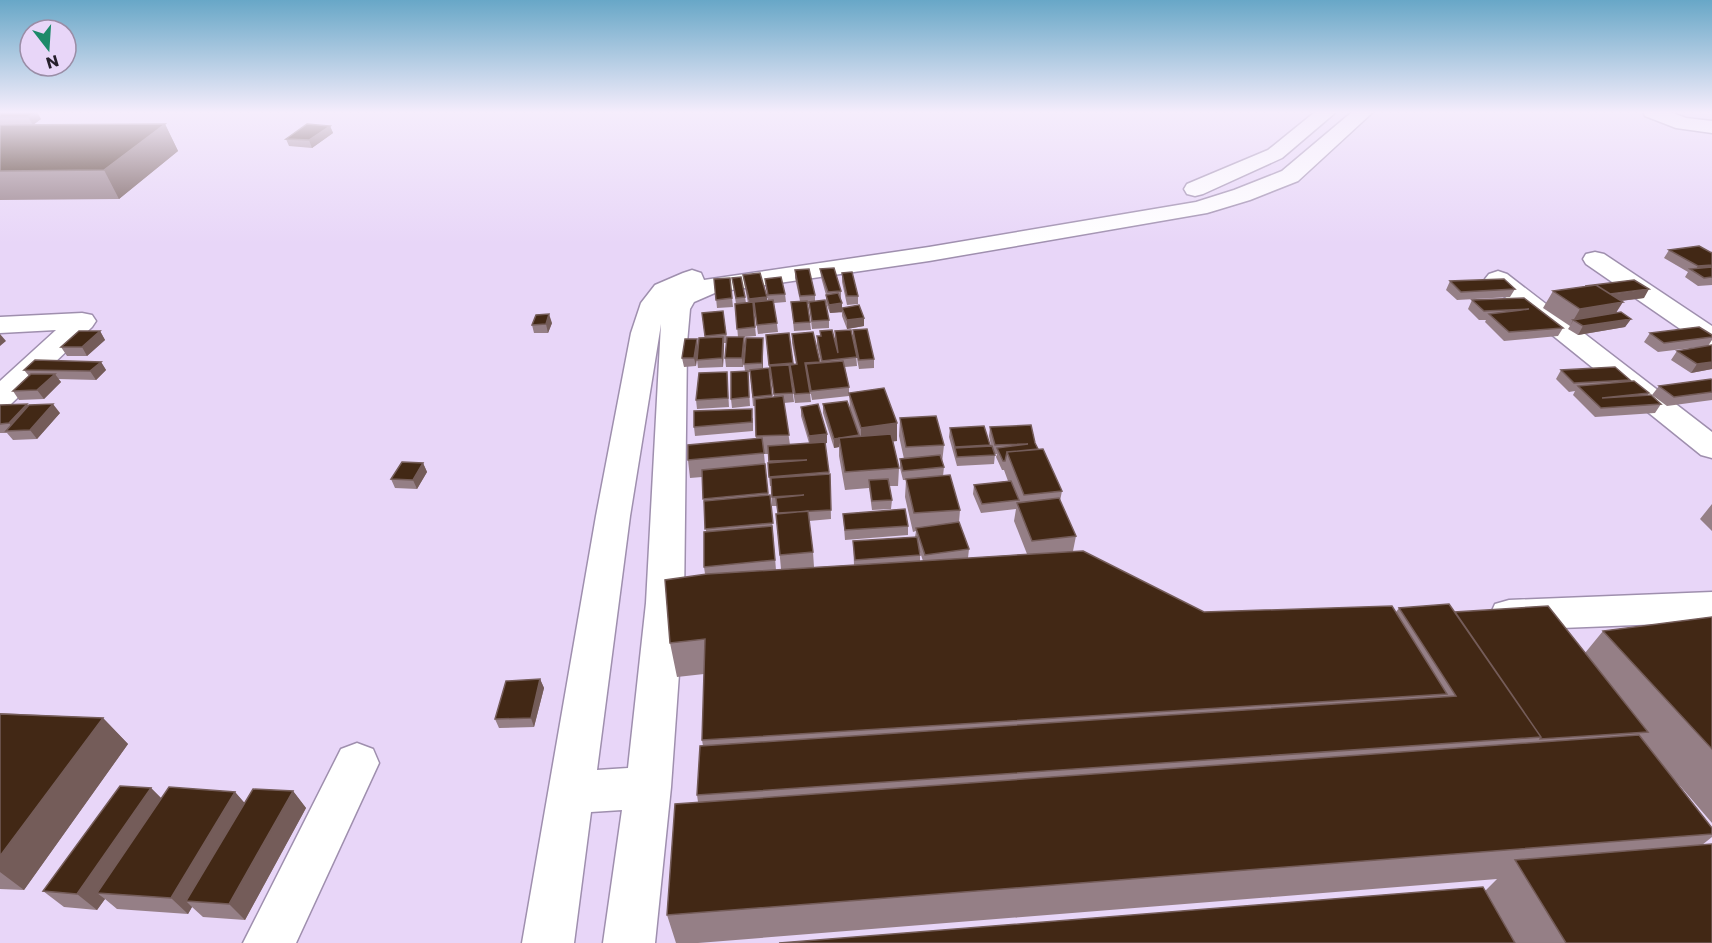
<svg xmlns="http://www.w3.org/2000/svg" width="1712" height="943" font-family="Poppins,sans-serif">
  <rect width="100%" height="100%" fill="#e8d6f8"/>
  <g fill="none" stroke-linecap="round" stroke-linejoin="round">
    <defs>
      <path id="minor" d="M1643,112H1670L1686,118L1712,121V133L1676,128L1645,116Z
        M1595,252L1604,254L1712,326V346L1702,344L1586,264L1583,259L1586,254Z
        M1498,271L1507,274L1712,432V458L1701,455L1489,284L1485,279L1489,274Z
        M82,313L92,315L96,321L92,327L11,404L0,406V381L56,330L0,333V317Z
        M1712,592V622L1509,630L1495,626L1490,615L1495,604L1509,600Z
        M357,743L373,749L379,763L296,943H243L341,749Z"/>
      <path id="tertiary" d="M1315,112H1336L1282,158L1203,194L1195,196L1187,194L1184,189L1187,184L1268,150Z
        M1352,112H1373L1298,181L1250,200L1207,213L929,261L717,292L694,302L690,309L687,343L684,603L671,787L655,943H603L622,810L591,812L574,943H522L596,516L631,333L641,303L655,285L683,273L692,270L701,273L704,280L929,247L1196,202L1234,190L1282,171ZM661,324L646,603L628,768L597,770L630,516Z"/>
    </defs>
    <use href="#minor" stroke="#9f8fae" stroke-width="3"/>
    <use href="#tertiary" stroke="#9f8fae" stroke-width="3"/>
    <use href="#minor" fill="#fff" fill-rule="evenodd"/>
    <use href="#tertiary" fill="#fff" fill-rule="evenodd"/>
  </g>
  <path fill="#957f86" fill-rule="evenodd" d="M0,112L41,119L33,125L0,124Z
    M165,124L178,151L119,199L0,200V125Z
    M330,126L333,133L312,148L289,146L286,139Z
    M1669,250L1711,253L1712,251V285L1698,286L1685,277L1688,272L1664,258Z
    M820,269L841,291V299H840L842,303V312L830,313L826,303V295L821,277Z
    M795,270L815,295V301L829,320V328L812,329L809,304H808L811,330L794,331L791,302L800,301L795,278Z
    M842,273L858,296V304L847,305L842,282Z
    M743,275L767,301H768L765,279L785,294L786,302L774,303L778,332L758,334L754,307H753L756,336L743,337H744L745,346L743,367H726L725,358L727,343H724L723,367L698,368L697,360L705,338L702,313L723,311L727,339L738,337L735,304H736L732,278L745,297L746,303H748L744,283Z
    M730,278L733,307L717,308L714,279Z
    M1450,281L1515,289L1510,297L1457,300L1446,290Z
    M1585,287L1644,298L1621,301L1616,313L1631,319L1625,327L1578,335L1568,329L1570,326L1543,308L1553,291Z
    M1524,298L1563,328L1558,336L1504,341L1485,322L1486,320H1479L1468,309L1472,300Z
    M842,308L864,318V326L847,329L842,316Z
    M552,323L548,333H534L532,325Z
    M853,330L874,359V368L859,369L856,354L857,366L845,367L849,387V396L812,400L807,372L810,393L811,402L795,403L790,372L794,402L784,403L790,445L809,443L801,416V407L827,443H825L829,474H830L831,519L809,521L813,552L814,567L854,565L853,541L915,537L916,531L913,532L905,497L906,480H903L900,468V459H904L899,436L900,418L944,445L942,463L944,467L943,476L960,510L959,522L969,549L968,558L1027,554L1014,521L1016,509L981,513L973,494L974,485L1008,481L1004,470H1002L996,457L997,454H995L994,464L957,466L949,437L950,428L990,445L989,446H991L989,436L990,427L1035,443L1062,491L1060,501L1076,536L1073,551L1204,612H1396L1399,608L1455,612L1585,653L1603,631L1712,617V823L1675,780L1712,828V837L1702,845L1712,943H779L1485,891L1497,879L698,943H676L667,915L698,802L697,795L703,746L702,740L704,674L677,677L670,643L705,574L704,567L706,531L702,477L690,478L688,460L756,439L755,406H753L750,372H748L750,406L732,408L731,399L745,371L744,364L763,338V369L769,368L772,397H774L771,373L770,374L766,335L789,333L793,365L796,364L792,343V334L813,332L820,363H821L817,345V336H820V331L835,343V331L853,338ZM764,454H768L769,477L770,486H771L772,506H777L778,513L776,514L781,569L776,570L770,495H768ZM918,546L923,561H920V555Z
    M100,331L105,340L87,356H67L61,347Z
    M1650,333L1712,335V340L1708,346L1658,352L1644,342Z
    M697,339L698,348L696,366L684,367L682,358Z
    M1712,345V369L1691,373L1671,360L1677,351Z
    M101,362L106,370L96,380L58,379L61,382L44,399L19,400L13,391L29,376L24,370Z
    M1561,370L1630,380L1629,381L1649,393L1647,396L1661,404L1655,413L1595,417L1573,395L1575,391L1569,392L1556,379Z
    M727,372L729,407L697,409L696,400Z
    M1712,380V400L1667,406L1652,395L1659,386Z
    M849,393L897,423V441H893L899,468L898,486H889L892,500L891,509L872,510L869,488L845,490L839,456V447L834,448L823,413V404L850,409Z
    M0,405L28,406L60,413L37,439L13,440L7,433H0Z
    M753,418V431L695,436L694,427Z
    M423,463L427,472L417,489L395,488L391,479Z
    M1712,504V531L1700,519Z
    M843,514L908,526V535L845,540Z
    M540,679L544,688L534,727L499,728L495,719Z
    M0,713L103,718L128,744L24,890L0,889Z
    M151,788L161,798L235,792L244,803L293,791L306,808L245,920L203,917L192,907L188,914L117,909L105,899L97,910L64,907L43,891Z"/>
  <path fill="#745c59" d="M37,112L41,119L33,125L28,117Z
    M165,124L178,151L119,199L104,170Z
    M330,126L333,133L312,148L309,140Z
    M1712,265V272H1694L1698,266Z
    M1649,289L1644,298L1595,304L1600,296Z
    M767,297L768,306L750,308L749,299Z
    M1623,302L1612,319L1573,320L1570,326L1580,309Z
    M842,303V312L830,313L829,305Z
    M549,314L552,323L548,333L546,324Z
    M864,318V326L847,329V320Z
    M1631,319L1625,327L1578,335L1583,326Z
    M100,331L105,340L87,356L82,347Z
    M0,334L6,341L0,346Z
    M723,337L724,346L723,367L722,358Z
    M744,337L745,346L743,367L742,358Z
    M763,338V372L762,363Z
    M697,339L698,348L696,366L694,358Z
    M101,362L106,370L96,380L90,371Z
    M1712,362V369L1691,373L1697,364Z
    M55,374L61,382L44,399L37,390Z
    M27,404L34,413L14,430L9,423Z
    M53,404L60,413L37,439L30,430Z
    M897,423V441L861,446V428Z
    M827,434V443L810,446L809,436Z
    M839,438V447L834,448V439Z
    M423,463L427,472L417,489L413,480Z
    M540,679L544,688L534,727L531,718Z
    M103,718L128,744L24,890L0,872V856Z
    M151,788L168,805L97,893L105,899L97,910L77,894Z
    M293,791L306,808L245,920L229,904Z
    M235,792L250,809L186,901L192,907L188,914L171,898Z"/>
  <path fill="#422815" stroke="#745c59" stroke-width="1.5" d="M0,112H37L28,117H0Z
    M165,124L104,170L0,171V125Z
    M307,124L330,126L309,140L286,139Z
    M1699,246L1712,253V265L1698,266L1669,250Z
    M1712,267V277L1704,278L1690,269Z
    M834,268L841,291L828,292L820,269Z
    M809,269L815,295L800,296L795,270Z
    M852,272L858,296H847L842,273Z
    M760,273L767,297L749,299L743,275Z
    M741,277L745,297L736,298L732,278Z
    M781,277L785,294L768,295L765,279Z
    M730,278L732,298L716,300L714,279Z
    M1504,279L1515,289L1461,292L1450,281Z
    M1634,280L1649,289L1610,294L1596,285L1585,286Z
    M1596,285L1623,302L1580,309L1553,291Z
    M838,293L842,303L829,305L826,295Z
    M1524,298L1563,328L1509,332L1489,314L1529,309L1484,311L1472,300Z
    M773,300L777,323L757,325L754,302Z
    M825,300L829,320L812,321L809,302Z
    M807,301L810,322L794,323L791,302Z
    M753,302L755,327L737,329L735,304Z
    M859,305L864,318L847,320L842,308Z
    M723,311L726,334L705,336L702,313Z
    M1621,312L1631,319L1583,326L1573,320Z
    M549,314L546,324L532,325L536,315Z
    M1699,327L1712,335V337L1664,343L1650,333Z
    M867,329L874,359L859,360L853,330Z
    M832,330L838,353L835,331L851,330L857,357L822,361L817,336H821L820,331Z
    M79,331H100L82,347H61Z
    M813,332L820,362L805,363L810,393L795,394L790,365L797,364L792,334Z
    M789,333L793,363L769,365L766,335Z
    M723,337L722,358L697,360L699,338Z
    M727,337H744L742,358H725Z
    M746,338H763L762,363L744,364Z
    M685,339H697L694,358H682Z
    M1712,345V362L1697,364L1677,351Z
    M35,360L101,362L90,371L24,370Z
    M843,361L849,387L811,391L806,364Z
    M789,365L793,393L774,394L770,366Z
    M1615,367L1630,380L1574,383L1561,370Z
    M769,368L772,395L753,397L750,370Z
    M748,371L749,397L731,399V372Z
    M727,372L728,398L696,400L699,373Z
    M31,374H55L37,390L13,391Z
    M1711,379L1712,380V392L1674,397L1659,386Z
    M1634,381L1649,393L1602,398L1651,395L1661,404L1601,408L1578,386Z
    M884,388L897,423L861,428L849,393Z
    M783,396L789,435L756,436L755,399Z
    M847,401L859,435L834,439L823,404Z
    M27,404L9,423L0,424V405Z
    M53,404L30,430L6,431L29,405Z
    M818,404L827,434L809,436L801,407Z
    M752,409V422L694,427V411Z
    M936,416L944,445L906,447L900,418Z
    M1031,425L1035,443L1038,449L1007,452L1005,461H1003L997,448L1028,444L995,445L990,427Z
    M984,426L990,445L955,447L950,428Z
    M891,434L899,468L845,472L839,438Z
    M762,438L764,453L688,460V445Z
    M825,442L829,472L769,477L768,463L807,460L769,461L768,446Z
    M992,446L995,455L957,457L955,448Z
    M1043,449L1062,491L1024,495L1007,452Z
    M940,455L944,467L903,471L900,459Z
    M402,462L423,463L413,480L391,479Z
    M765,464L768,493L703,499L702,470Z
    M830,474L831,510L778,513L776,498L804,495L772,497L771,478Z
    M950,475L960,510L914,513L906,479Z
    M888,479L892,500L872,501L869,480Z
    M1011,481L1019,500L982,504L974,485Z
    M770,495L773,523L705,529L704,501Z
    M1059,498L1076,536L1032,541L1017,503Z
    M905,509L908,526L845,530L843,514Z
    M808,511L813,552L780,555L776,514Z
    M959,522L969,549L925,555L916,528Z
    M772,526L775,560L704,567V532Z
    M917,537L920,555L855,560L853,541Z
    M1083,551L1204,612L1392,606L1447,694L702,740L705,639L670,643L665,580L707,574Z
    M1449,604L1541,737L697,795L700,746L1456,696L1399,608Z
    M1548,606L1648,732L1540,739L1541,737L1455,612Z
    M1712,617V749L1603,631Z
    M540,679L531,718L495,719L506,681Z
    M0,714L103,718L0,856Z
    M1639,735L1712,828V834L667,915L675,804Z
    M120,786L151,788L77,894L43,891Z
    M169,787L235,792L171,898L97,893Z
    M253,789L293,791L229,904L186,901Z
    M1712,844V943H1566L1515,860Z
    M1483,887L1515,943H779Z"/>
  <linearGradient id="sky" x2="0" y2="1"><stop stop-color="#68a7c7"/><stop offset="0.46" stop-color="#f5edfc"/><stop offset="1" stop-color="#f5edfc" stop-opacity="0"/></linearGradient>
  <rect width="1712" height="244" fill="url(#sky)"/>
  <g transform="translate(48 48) rotate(163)"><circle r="28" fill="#e8d6f8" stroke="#9a8da6" stroke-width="1.5"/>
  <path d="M0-4.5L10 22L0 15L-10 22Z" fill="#1c8a69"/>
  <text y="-9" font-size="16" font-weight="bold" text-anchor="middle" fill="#261f2b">N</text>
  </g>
</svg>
